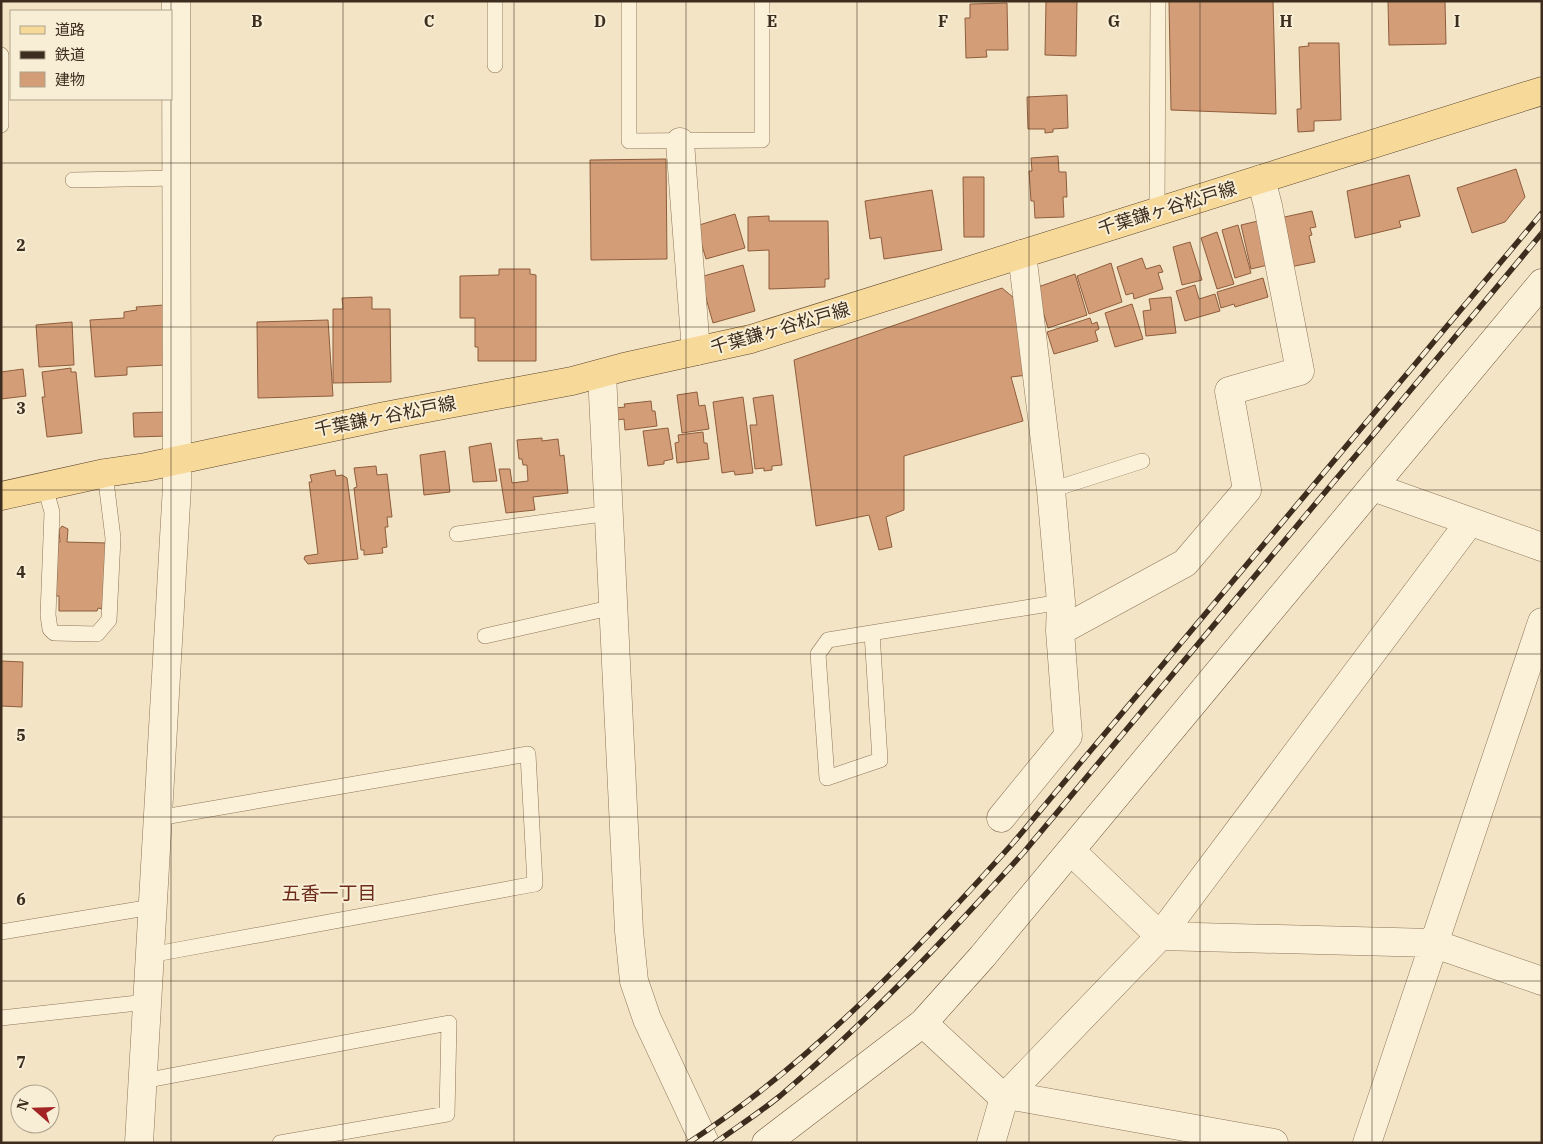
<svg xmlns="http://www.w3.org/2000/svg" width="1543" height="1144" font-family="'IBM Plex Serif','Noto Sans JP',serif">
  <rect width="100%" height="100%" fill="#f2e4c4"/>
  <path fill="#d29d77" stroke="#8f5d3d" d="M1046,1H1077L1076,56L1045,55Z
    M1169,1H1273L1276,114L1171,110Z
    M1388,1H1445L1446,44L1389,45Z
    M1007,3L1008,50H986L987,57L966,58L965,18H970V4Z
    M1308,43H1339L1341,120L1314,121V131L1298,132L1297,109H1301L1299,47L1309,46Z
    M1067,95L1068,128L1053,129V132L1045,133V129H1028L1027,97Z
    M1058,156L1059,172H1066L1067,197H1063L1064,217L1035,218L1034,201H1031L1029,171H1032L1031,158Z
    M666,159L667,259L591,260L590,160Z
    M1516,169L1525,197L1505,222L1472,233L1457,188Z
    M1409,175L1420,216L1399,221L1401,227L1355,238L1347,191Z
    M963,177H984V237H964Z
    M932,190L942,250L884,259L881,237L870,239L865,201Z
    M1312,211L1316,227L1310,228L1312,235L1309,236L1315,262L1290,267L1280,218Z
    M735,214L745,248L706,259L696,226Z
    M769,216V221H828L829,279H825V287L769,289V250L748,251V217Z
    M1258,221L1268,265L1251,269L1241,225Z
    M1238,225L1251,273L1235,278L1222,230Z
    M1217,232L1234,284L1217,289L1201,238Z
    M1190,242L1202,280L1182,285L1173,247Z
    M1142,258L1146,269L1160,265L1163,272L1158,273L1163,289L1134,299L1133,293L1126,295L1117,267Z
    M1111,263L1122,302L1089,314L1077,276Z
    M743,265L755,311L713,323L700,277Z
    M499,269H530V274L536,275V361H478V347H475V318H460V276L499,275Z
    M1075,274L1087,315L1048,328L1037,292L1038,287Z
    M1263,278L1268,297L1235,307L1234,304L1221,308L1217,292Z
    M1195,285L1199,299L1215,294L1220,311L1185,321L1176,291Z
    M1002,288L1014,298L1028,375L1011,377L1023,421L904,456V510L886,517L892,547L879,550L869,515L816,526L794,360Z
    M372,297V309H390L391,382L333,383V309H343L342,298Z
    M1171,297L1176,333L1146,336L1143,311L1151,310L1149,299Z
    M1132,304L1143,339L1115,347L1105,313Z
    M164,305L166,365L127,367V375L95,377L90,320L124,318V312L137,310L136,307Z
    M1090,318L1092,324L1097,322L1099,329L1095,331L1098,341L1054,354L1047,332Z
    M328,320L333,396L258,398L257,322Z
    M72,322L74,365L39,367L36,325Z
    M71,368V372H76L82,433L47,437L42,397H45L42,372Z
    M23,369L26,396L1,399V372Z
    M697,392L699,406L705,405L709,429L682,433L677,395Z
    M773,395L782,465L772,466V470L764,471V468L755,469L750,425H757L753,398Z
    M743,397L753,473L735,475L734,471L722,473L713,402Z
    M651,401L652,411H655L657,426L625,430L624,419L617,420L615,408L625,407L624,404Z
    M167,412L168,436L134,437L133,413Z
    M668,428L673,459L664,461V464L648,466L643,431Z
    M703,432L704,443H707L709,459L677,463L675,443L679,442L678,435Z
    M542,438V441L558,439L560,456L564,455L568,493L533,497L535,510L506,513L499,469H510L512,483L528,481L527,465H523L522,459H519L517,440Z
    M491,443L497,481L473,482L469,447Z
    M445,451L450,492L424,495L420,455Z
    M376,466L377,475L387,474L392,517H387L388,527H385L387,547L382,548L383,553L364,555V550H361L354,488L357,487L354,468Z
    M335,470L336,476L342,475L347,478L358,559L308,564L304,559L305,556L318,554L309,482H312L310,475Z
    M62,526L68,529L67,542L108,543L102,609L98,608L97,611H59V596H56L58,542H60L59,530Z
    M1,661L23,662L22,707L1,706Z"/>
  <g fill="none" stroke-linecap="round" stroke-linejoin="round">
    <defs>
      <path id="lane" d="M495,1V65
        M629,1V141L762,140V1
        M1,55V125
        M73,180L177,178
        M1157,212L1158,1
        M45,487L52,512L48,615L50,629L54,633L97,634L109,620L113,538L105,473
        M1051,490L1142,461
        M457,534L610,513
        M872,633L880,760L827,778L818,654L828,640L1061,602
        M485,636L614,607
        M1,932L152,907
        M150,955L535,884L528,754L158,818
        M1,1018L147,1002
        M143,1081L449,1023L447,1114L280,1143"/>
      <path id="street" d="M680,142L696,351
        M602,374L629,931L634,981L647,1019L705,1143
        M1373,487L1542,547
        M1060,631L1185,563L1247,490L1229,391L1300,371L1268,206L1261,179
        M1001,818L1068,736L1060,631L1061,602L1051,490L1022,254
        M1072,852L1160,936L1432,943L1542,981
        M923,1023L1004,1098
        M1007,1095L1274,1143
        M139,1143L177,486L176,1
        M991,1143L1004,1098L1160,936L1469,523
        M1367,1143L1542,622"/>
      <path id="secondary" d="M766,1143L923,1023L982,957L1542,283"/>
      <path id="primary" d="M1,496L105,473L146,467L385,416L572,381L624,367L751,339L1542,91"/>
    </defs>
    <use href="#lane" stroke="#8e7559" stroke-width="16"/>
    <use href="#street" stroke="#8e7559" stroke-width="29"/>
    <use href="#secondary" stroke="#70563c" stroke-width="29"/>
    <use href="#primary" stroke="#5c432d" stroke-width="29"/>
    <use href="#lane" stroke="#fbf1d9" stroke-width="15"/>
    <use href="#street" stroke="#fbf1d9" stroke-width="28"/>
    <use href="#secondary" stroke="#fbf1d9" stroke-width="28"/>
    <use href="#primary" stroke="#f7da9a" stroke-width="28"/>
    <defs>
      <path id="rail" d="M688,1143C813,1062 914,953 1013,843L1542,213
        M715,1143C737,1127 759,1113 780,1096C869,1020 946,938 1024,852L1542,233"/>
    </defs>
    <use href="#rail" stroke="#3d2d1e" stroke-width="5.5"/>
    <use href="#rail" stroke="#f8eed5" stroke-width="4" stroke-dasharray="11" stroke-linecap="butt"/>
  </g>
  <path fill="none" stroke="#3d2d1e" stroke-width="1" stroke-opacity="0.55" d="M171,1V1143M343,1V1143M514,1V1143M686,1V1143M857,1V1143M1029,1V1143M1200,1V1143M1372,1V1143M1,163H1542M1,327H1542M1,490H1542M1,654H1542M1,817H1542M1,981H1542"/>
  <g text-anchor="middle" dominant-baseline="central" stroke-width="4" stroke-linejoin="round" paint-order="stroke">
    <g font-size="18" fill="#3d2d1e" stroke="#f8eed5">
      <text transform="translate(1167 208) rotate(-17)">千葉鎌ヶ谷松戸線</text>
      <text transform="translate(780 328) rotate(-16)">千葉鎌ヶ谷松戸線</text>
      <text transform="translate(385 416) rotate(-11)">千葉鎌ヶ谷松戸線</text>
    </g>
    <g font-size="19" fill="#6d2b1a" stroke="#f8eed5">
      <text x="329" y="893">五香一丁目</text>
    </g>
  </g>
  <g font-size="16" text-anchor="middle" font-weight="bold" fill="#3d2d1e" stroke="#f8eed5" stroke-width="4" stroke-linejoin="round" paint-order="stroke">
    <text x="257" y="27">B</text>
    <text x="429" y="27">C</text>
    <text x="600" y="27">D</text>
    <text x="772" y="27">E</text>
    <text x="943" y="27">F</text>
    <text x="1114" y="27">G</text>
    <text x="1286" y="27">H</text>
    <text x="1457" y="27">I</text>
    <text x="21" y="251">2</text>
    <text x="21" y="414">3</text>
    <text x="21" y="578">4</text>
    <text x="21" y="741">5</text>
    <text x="21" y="905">6</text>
    <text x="21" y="1068">7</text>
  </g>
  <rect width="1543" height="1144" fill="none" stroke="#3d2d1e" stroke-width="5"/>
  <rect x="10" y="10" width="162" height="90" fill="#f8eed5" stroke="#ada18c"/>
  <rect x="20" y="26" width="25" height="8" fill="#f7da9a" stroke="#ada18c"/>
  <text x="55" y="35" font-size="15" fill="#3d2d1e">道路</text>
  <rect x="20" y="51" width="25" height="8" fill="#3d2d1e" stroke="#ada18c"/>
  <text x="55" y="60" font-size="15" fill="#3d2d1e">鉄道</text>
  <rect x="20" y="72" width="25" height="15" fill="#d29d77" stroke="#ada18c"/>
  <text x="55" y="85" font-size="15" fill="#3d2d1e">建物</text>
  <g transform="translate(35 1109) rotate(290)"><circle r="24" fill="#f8eed5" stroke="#ada18c"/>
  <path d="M0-4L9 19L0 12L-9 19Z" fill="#a22425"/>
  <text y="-8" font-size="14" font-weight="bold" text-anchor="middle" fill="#3d2d1e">N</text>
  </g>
</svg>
